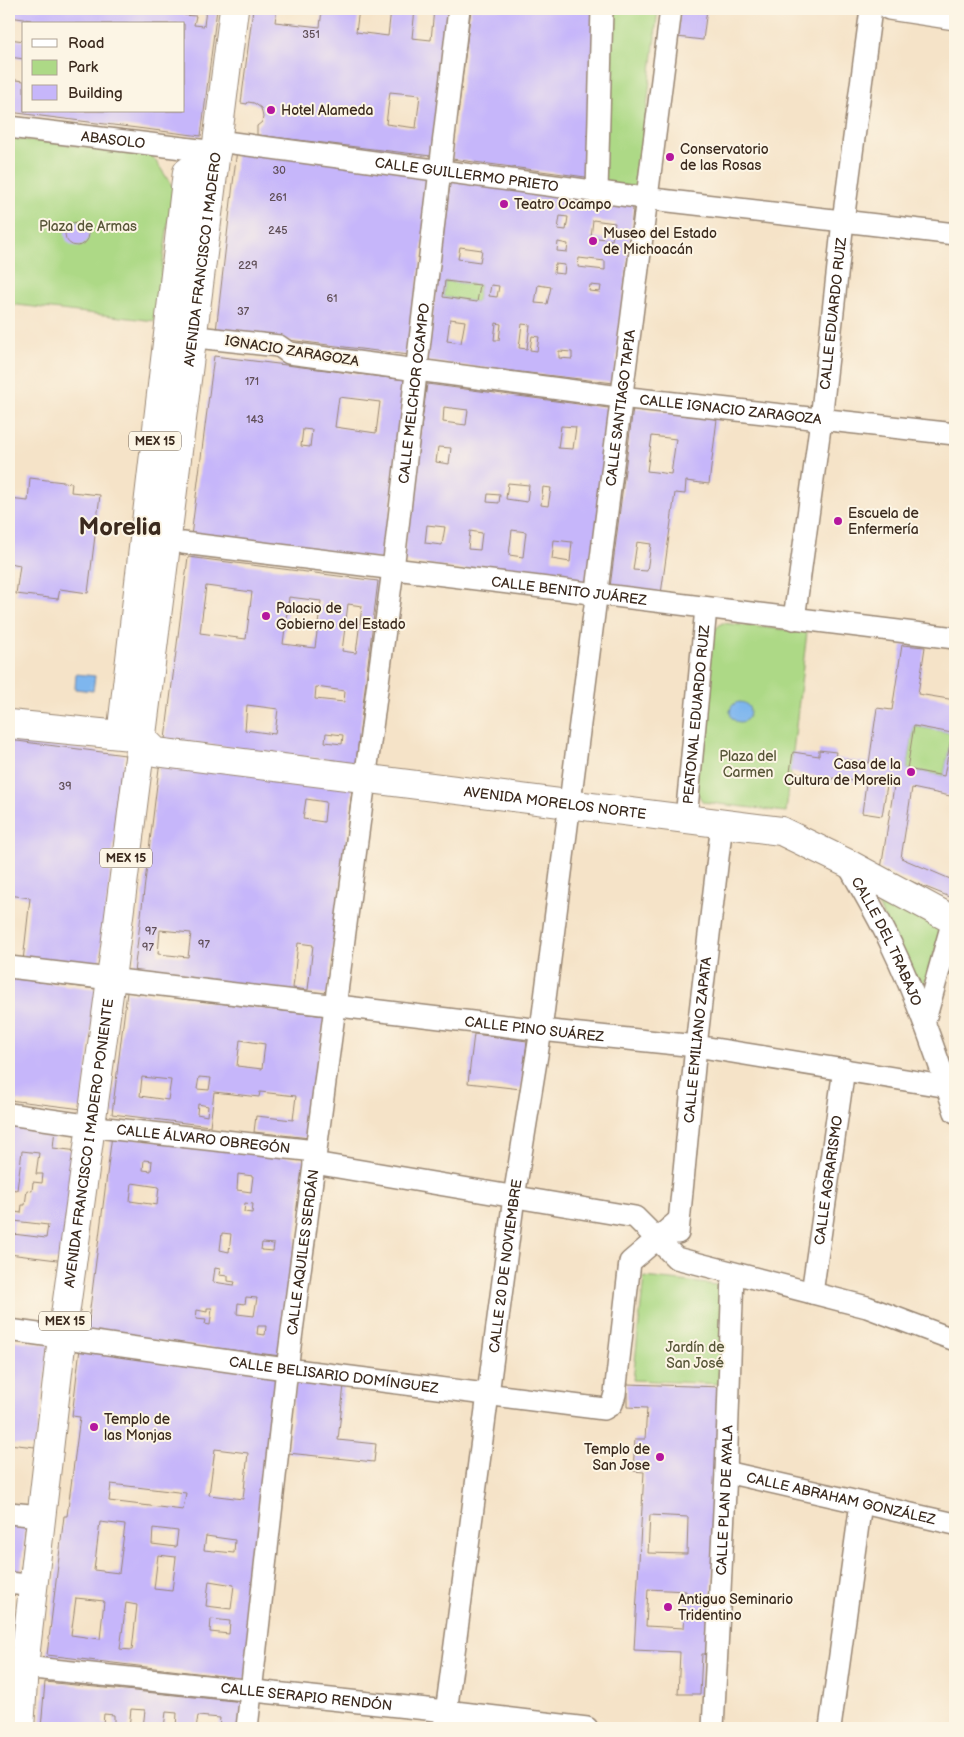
<svg xmlns="http://www.w3.org/2000/svg" width="964" height="1737" font-family="'Balsamiq Sans',sans-serif">
  <rect width="100%" height="100%" fill="#fcf5e5"/>
  <filter id="ink" filterUnits="userSpaceOnUse"><feTurbulence type="fractalNoise" baseFrequency=".02" numOctaves="2"/><feDisplacementMap in="SourceGraphic" scale="10" xChannelSelector="R" yChannelSelector="G"/><feConvolveMatrix kernelMatrix="1 2 1 2 8 2 1 2 1" color-interpolation-filters="sRGB"/></filter>
  <filter id="wash" filterUnits="userSpaceOnUse"><feTurbulence type="fractalNoise" baseFrequency=".0096" numOctaves="4" result="noise"/><feDisplacementMap in="SourceGraphic" scale="20" xChannelSelector="R" yChannelSelector="G"/><feGaussianBlur stdDeviation="1.12" result="paint"/><feColorMatrix in="noise" values="0 0 0 0 0 0 0 0 0 0 0 0 0 0 0 0 0 1.4 0 .05"/><feComposite in="paint" operator="in"/></filter>
  <g filter="url(#wash)">
    <rect width="100%" height="100%" fill="#f5e3c8"/>
    <path fill="#add986" stroke="#748252" d="M606,9H658L638,187L600,183Z
      M9,138L151,154L173,187L155,321L9,304Z
      M445,281L480,285L477,302L443,297Z
      M722,623L807,632L786,812L703,802L693,787L710,634Z
      M914,726L952,733L944,776L907,769Z
      M875,898L942,929L920,997Z
      M644,1277L727,1286L722,1384L633,1380Z"/>
    <path fill="#7eb6ee" stroke="#5c7086" d="M76,674L95,676L93,691L75,689Z
      M730 712a10 10 0 1 1 20 0a10 10 0 1 1-20 0Z"/>
    <g id="blocks">
      <path fill="#c6b6fa" fill-rule="evenodd" d="M9,9H184V15L196,16L194,25L204,26L206,9H217L201,136L9,112V79L24,81V111H184V24H31V20L9,17Z
        M253,9H277L275,22L320,27L322,9H359L356,32L388,36L391,9H415L412,38L431,40L434,9H450L431,156L257,135V126L262,122L263,117L261,108L254,103L248,102L247,104L241,103ZM390,92L420,95L416,128L386,124Z
        M471,9H598L593,178L452,159Z
        M680,9H707L703,40L677,37Z
        M9,39L24,41V59L9,57Z
        M237,149L431,173L409,355L216,331Z
        M451,177L634,200L614,383L426,361ZM560,216L568,217L566,230L558,229ZM593,220L615,223L612,240L591,237ZM558,242L568,244L567,252L557,251ZM460,247L482,250L480,262L458,259ZM579,258L605,261V270L578,267ZM555,264L565,265L564,274L554,273ZM445,281L480,285L477,302L443,297ZM491,285L499,286L497,297L489,296ZM538,285L551,287L547,304L535,303ZM590,285L601,286L600,292L589,291ZM450,319L465,321L461,343L447,341ZM496,323L501,324L499,340H494ZM522,324L530,325L527,349L519,348ZM532,336L539,337L537,351L530,350ZM559,351L572,352V359L559,358Z
        M65 234a12 12 0 1 1 24 0a12 12 0 1 1-24 0Z
        M214,356L406,380L384,560L191,536ZM339,397L380,402L376,433L335,427ZM303,429L312,430L310,447L301,446Z
        M427,384L616,409L592,587L403,561ZM444,407L468,410L466,425L443,422ZM561,426L576,427L573,449L558,448ZM438,447L451,448L449,464L436,462ZM508,483L529,485L527,502L506,499ZM543,487L551,488L548,506L541,505ZM488,494L500,495L499,503L487,502ZM427,525L445,527L442,545L425,543ZM512,530L526,532L523,557L509,555ZM470,531L482,533L480,550L468,549ZM554,540L572,542L570,562L552,559Z
        M633,408L717,419L709,484L686,481L685,494L675,493L661,594L610,587ZM652,436L676,439L671,474L647,471ZM637,542L651,544L647,571L633,570Z
        M30,478L72,483L71,492L100,495L88,593L60,589L58,599L16,594L20,565L9,563V499L28,501Z
        M188,557L378,581L356,763L165,739ZM206,586L252,592L246,639L200,633ZM289,597L321,601L315,648L283,644ZM348,604L362,606L356,653L342,651ZM316,687L345,691L344,702L315,699ZM247,705L278,709L275,734L245,730ZM326,733L343,735L342,744L325,742Z
        M902,645L925,647L918,694L955,700V797L912,788L901,858L955,881V899L881,869L894,786L887,785L882,816L862,813L866,783L832,778L831,783L815,781L816,776L790,772L793,752L819,756V750L836,752L835,758L869,763L877,708L892,710ZM914,726L952,733L944,776L907,769Z
        M9,740L125,755L98,971L23,961L30,898L9,895Z
        M160,760L353,783L327,995L134,972ZM306,799L326,802L324,822L303,819ZM160,930L191,933L188,957L158,954ZM298,943L313,945L308,990L293,988Z
        M9,978L96,989L82,1109L9,1100Z
        M127,992L325,1016L310,1138L254,1132L256,1116L293,1120L296,1096L260,1092L259,1097L214,1092L210,1126L112,1114ZM240,1040L265,1044L262,1069L237,1066ZM142,1077L171,1080L168,1100L140,1096ZM199,1077L211,1078L209,1090L197,1089ZM198,1104L208,1106L207,1116L197,1114Z
        M474,1034L527,1041L521,1089L468,1083Z
        M9,1122L55,1128L53,1148L78,1151L65,1261L9,1254V1211L21,1213L22,1205H25L27,1190L32,1191L33,1182L42,1183L43,1174H36L39,1153L22,1151L17,1190L9,1189ZM14,1221L48,1225L46,1238L13,1234Z
        M112,1135L305,1160L281,1356L87,1332ZM144,1160L152,1161L151,1171L143,1170ZM238,1174L253,1176L251,1192L237,1190ZM132,1183L159,1187L157,1205L130,1201ZM245,1203L253,1204L252,1213L244,1212ZM222,1233L231,1234L229,1252L220,1250ZM262,1243L274,1244L273,1251L261,1250ZM215,1268L220,1269L219,1275L228,1276V1281L235,1282L234,1285L213,1282ZM246,1297L257,1298L254,1316L237,1314L238,1303L245,1304ZM207,1308H212L210,1325L205,1324L206,1320L196,1319L197,1310L207,1312ZM258,1326H266L265,1335L257,1334Z
        M9,1340L49,1345L35,1447L9,1444Z
        M80,1348L279,1373L246,1679L47,1655L64,1516H67L80,1417L72,1416ZM215,1449L248,1453L243,1499L209,1495ZM111,1484L186,1493L183,1510L109,1501ZM100,1522L125,1525L119,1573L94,1570ZM153,1528L178,1531L176,1547L152,1544ZM206,1536L235,1540L234,1553L204,1550ZM158,1555L176,1557L172,1591L154,1589ZM209,1581L234,1585L231,1609L206,1606ZM76,1598L104,1601L100,1639L71,1635ZM126,1603L137,1605L132,1650L120,1649ZM211,1619L230,1621L229,1634L210,1632Z
        M296,1380L344,1385L338,1440L376,1444L374,1462L288,1453Z
        M627,1384L723,1387L708,1654H702L700,1694H678L680,1652L634,1650L644,1472L633,1471L635,1439H645L647,1408L627,1407ZM650,1515L688,1517L687,1554L648,1553ZM648,1589L686,1591L684,1628L646,1626Z
        M9,1521L26,1523L20,1578L9,1576Z
        M45,1682L244,1702L241,1728H219L220,1718L198,1716L196,1728H176L177,1713L166,1712L164,1728H143L145,1710L131,1709L129,1728H41ZM104,1714L114,1715V1725L103,1724Z"/>
    </g>
  </g>
  <g filter="url(#ink)">
    <use href="#blocks" fill-opacity="0" stroke="#988673" stroke-width="1"/>
    <g fill="none" stroke-linecap="round" stroke-linejoin="round">
      <defs>
        <g id="minor">
          <path d="M889,9L955,19"/>
          <path id="s1" d="M9,127L216,152"/>
          <path id="s2" d="M218,141L652,199L955,234"/>
          <path d="M597,191L602,9"/>
          <path id="s3" d="M178,335L279,346L289,353L620,397L955,434"/>
          <path id="s4" d="M183,543L955,638"/>
          <path id="s5" d="M794,619L821,420L843,221L871,9"/>
          <path id="s6" d="M686,819L706,608"/>
          <path id="s7" d="M847,863C862,890 878,916 891,944C917,998 937,1055 955,1112"/>
          <path id="s8" d="M9,967L541,1030L696,1046L955,1088"/>
          <path d="M925,1020L953,920"/>
          <path id="s9" d="M9,1114L106,1128L315,1151"/>
          <path d="M314,1163L635,1217L676,1258L867,1307L955,1340"/>
          <path id="s10" d="M678,1233L696,1046L722,823"/>
          <path id="s11" d="M812,1293L844,1069"/>
          <path id="s12" d="M9,1330L271,1367L604,1409L612,1404L615,1394L630,1262L679,1220"/>
          <path id="s13" d="M726,1472L955,1524"/>
          <path d="M9,1513L41,1516"/>
          <path d="M9,1583L34,1586"/>
          <path id="s14" d="M24,1667L446,1711L587,1728"/>
          <path id="s15" d="M247,1728L287,1369L393,569L459,9"/>
          <path id="s16" d="M444,1728L514,1197L541,1030L671,9"/>
          <path id="s17" d="M713,1728L726,1472L733,1274"/>
          <path d="M830,1728L861,1503"/>
        </g>
        <g id="major">
          <path id="s18" d="M216,152L187,172L123,719L156,752L781,831L847,863L955,921"/>
          <path d="M9,724L141,737"/>
          <path id="s19" d="M20,1728L24,1667L62,1337L111,979L234,9"/>
        </g>
      </defs>
      <use href="#minor" stroke="#988673" stroke-width="24"/>
      <use href="#major" stroke="#988673" stroke-width="30"/>
      <use href="#minor" stroke="#fff" stroke-width="21"/>
      <use href="#major" stroke="#fff" stroke-width="28"/>
    </g>
  </g>
  <g fill="#b5179e" stroke="#fcf5e5" stroke-width="2">
    <circle cx="271" cy="110" r="5"/>
    <circle cx="670" cy="157" r="5"/>
    <circle cx="504" cy="204" r="5"/>
    <circle cx="593" cy="241" r="5"/>
    <circle cx="838" cy="521" r="5"/>
    <circle cx="266" cy="616" r="5"/>
    <circle cx="911" cy="772" r="5"/>
    <circle cx="94" cy="1427" r="5"/>
    <circle cx="660" cy="1457" r="5"/>
    <circle cx="668" cy="1607" r="5"/>
  </g>
  <g text-anchor="middle" dominant-baseline="central" stroke-width="4" stroke-linejoin="round" paint-order="stroke">
    <g font-size="11" fill="#5e4d55">
      <text x="311" y="34">351</text>
      <text x="279" y="170">30</text>
      <text x="278" y="197">261</text>
      <text x="278" y="230">245</text>
      <text x="248" y="265">229</text>
      <text x="332" y="298">61</text>
      <text x="243" y="311">37</text>
      <text x="252" y="381">171</text>
      <text x="255" y="419">143</text>
      <text x="65" y="786">39</text>
      <text x="151" y="931">97</text>
      <text x="204" y="944">97</text>
      <text x="148" y="947">97</text>
    </g>
    <g fill="#fcf5e5" stroke="#75675a" stroke-width="1">
      <rect x="129" y="431.5" width="52" height="19" rx="4"/>
      <rect x="100" y="848.5" width="52" height="19" rx="4"/>
      <rect x="39" y="1311.5" width="52" height="19" rx="4"/>
    </g>
    <g font-size="12" font-weight="bold" fill="#3b2a1e">
      <text x="155" y="441">MEX 15</text>
      <text x="126" y="858">MEX 15</text>
      <text x="65" y="1321">MEX 15</text>
    </g>
    <g font-size="14" fill="#3b2a1e" stroke="#fcf5e5" text-anchor="start">
      <text x="281" y="110">Hotel Alameda</text>
      <text x="680" y="149">Conservatorio<tspan x="680" dy="16">de las Rosas</tspan></text>
      <text x="514" y="204">Teatro Ocampo</text>
      <text x="603" y="233">Museo del Estado<tspan x="603" dy="16">de Michoacán</tspan></text>
      <text x="848" y="513">Escuela de<tspan x="848" dy="16">Enfermería</tspan></text>
      <text x="276" y="608">Palacio de<tspan x="276" dy="16">Gobierno del Estado</tspan></text>
      <text x="901" y="764" text-anchor="end">Casa de la<tspan x="901" dy="16">Cultura de Morelia</tspan></text>
      <text x="104" y="1419">Templo de<tspan x="104" dy="16">las Monjas</tspan></text>
      <text x="650" y="1449" text-anchor="end">Templo de<tspan x="650" dy="16">San Jose</tspan></text>
      <text x="678" y="1599">Antiguo Seminario<tspan x="678" dy="16">Tridentino</tspan></text>
    </g>
    <g font-size="14" fill="#3b2a1e" stroke="#fcf5e5">
      <text stroke="none"><textPath href="#s1" startOffset="105">ABASOLO</textPath></text>
      <text stroke="none"><textPath href="#s2" startOffset="251">CALLE GUILLERMO PRIETO</textPath></text>
      <text stroke="none"><textPath href="#s19" startOffset="1480">AVENIDA FRANCISCO I MADERO</textPath></text>
      <text stroke="none"><textPath href="#s5" startOffset="308">CALLE EDUARDO RUIZ</textPath></text>
      <text transform="translate(292 351) rotate(9)">IGNACIO ZARAGOZA</text>
      <text stroke="none"><textPath href="#s15" startOffset="1345">CALLE MELCHOR OCAMPO</textPath></text>
      <text stroke="none"><textPath href="#s16" startOffset="1332">CALLE SANTIAGO TAPIA</textPath></text>
      <text stroke="none"><textPath href="#s3" startOffset="559">CALLE IGNACIO ZARAGOZA</textPath></text>
      <text stroke="none"><textPath href="#s4" startOffset="389">CALLE BENITO JUÁREZ</textPath></text>
      <text stroke="none"><textPath href="#s6" startOffset="105">PEATONAL EDUARDO RUIZ</textPath></text>
      <text stroke="none"><textPath href="#s18" startOffset="1035">AVENIDA MORELOS NORTE</textPath></text>
      <text stroke="none"><textPath href="#s7" startOffset="88">CALLE DEL TRABAJO</textPath></text>
      <text stroke="none"><textPath href="#s8" startOffset="529">CALLE PINO SUÁREZ</textPath></text>
      <text stroke="none"><textPath href="#s10" startOffset="194">CALLE EMILIANO ZAPATA</textPath></text>
      <text stroke="none"><textPath href="#s9" startOffset="196">CALLE ÁLVARO OBREGÓN</textPath></text>
      <text stroke="none"><textPath href="#s19" startOffset="589">AVENIDA FRANCISCO I MADERO PONIENTE</textPath></text>
      <text stroke="none"><textPath href="#s11" startOffset="114">CALLE AGRARISMO</textPath></text>
      <text stroke="none"><textPath href="#s15" startOffset="479">CALLE AQUILES SERDÁN</textPath></text>
      <text stroke="none"><textPath href="#s16" startOffset="466">CALLE 20 DE NOVIEMBRE</textPath></text>
      <text stroke="none"><textPath href="#s12" startOffset="328">CALLE BELISARIO DOMÍNGUEZ</textPath></text>
      <text stroke="none"><textPath href="#s13" startOffset="118">CALLE ABRAHAM GONZÁLEZ</textPath></text>
      <text stroke="none"><textPath href="#s17" startOffset="228">CALLE PLAN DE AYALA</textPath></text>
      <text stroke="none"><textPath href="#s14" startOffset="284">CALLE SERAPIO RENDÓN</textPath></text>
    </g>
    <g font-size="14" fill="#585638" stroke="#fcf5e5">
      <text x="88" y="226">Plaza de Armas</text>
      <text x="748" y="756">Plaza del<tspan x="748" dy="16">Carmen</tspan></text>
      <text x="695" y="1347">Jardín de<tspan x="695" dy="16">San José</tspan></text>
    </g>
    <g font-size="24" font-weight="bold" fill="#3b2a1e" stroke="#fcf5e5">
      <text x="120" y="527">Morelia</text>
    </g>
  </g>
  <rect width="964" height="1737" fill="none" stroke="#fcf5e5" stroke-width="30"/>
  <rect x="22" y="22" width="162" height="90" fill="#fcf5e5" stroke="#afa495"/>
  <rect x="32" y="39" width="25" height="8" fill="#ffffff" stroke="#afa495"/>
  <text x="68" y="48" font-size="15" fill="#3b2a1e">Road</text>
  <rect x="32" y="60" width="25" height="15" fill="#add986" stroke="#afa495"/>
  <text x="68" y="72" font-size="15" fill="#3b2a1e">Park</text>
  <rect x="32" y="85" width="25" height="15" fill="#c6b6fa" stroke="#afa495"/>
  <text x="68" y="98" font-size="15" fill="#3b2a1e">Building</text>
</svg>
